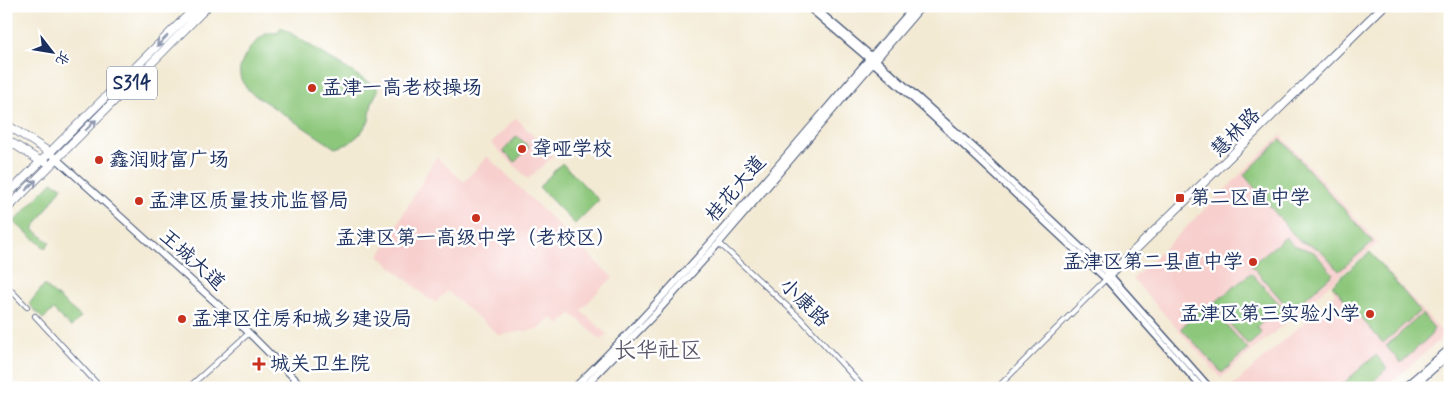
<svg xmlns="http://www.w3.org/2000/svg" width="1456" height="394" font-family="Mynerve,'LXGW WenKai TC',sans-serif">
  <rect width="100%" height="100%" fill="#fff"/>
  <filter id="ink" filterUnits="userSpaceOnUse"><feTurbulence type="fractalNoise" baseFrequency=".02" numOctaves="2"/><feDisplacementMap in="SourceGraphic" scale="10" xChannelSelector="R" yChannelSelector="G"/><feConvolveMatrix kernelMatrix="1 2 1 2 8 2 1 2 1" color-interpolation-filters="sRGB"/></filter>
  <filter id="wash" filterUnits="userSpaceOnUse"><feTurbulence type="fractalNoise" baseFrequency=".0096" numOctaves="4" result="noise"/><feDisplacementMap in="SourceGraphic" scale="20" xChannelSelector="R" yChannelSelector="G"/><feGaussianBlur stdDeviation="1.12" result="paint"/><feColorMatrix in="noise" values="0 0 0 0 0 0 0 0 0 0 0 0 0 0 0 0 0 1.4 0 .05"/><feComposite in="paint" operator="in"/></filter>
  <g filter="url(#wash)">
    <rect width="100%" height="100%" fill="#f3ead4"/>
    <path fill="#f7d0ce" d="M516,118L553,156L528,179L491,143Z
      M1281,135L1378,243L1221,378L1133,279Z
      M487,156L613,278L600,289L581,311L607,334L601,340L571,313L560,325L551,317L540,329L499,335L447,291L436,302L429,299L379,256L436,157L464,182Z
      M1370,252L1442,332L1440,340L1385,388H1230L1335,295L1332,285Z"/>
    <path fill="#8dc77c" stroke="#547b6d" d="M281,27L379,89L372,102L369,121L360,134L348,144L335,148L250,92C246,87 241,82 240,75C237,63 255,39 266,34C270,32 274,33 278,33Z
      M517,136L529,147L515,162L503,151Z
      M1281,139L1373,242L1339,271L1319,249L1298,240L1244,175Z
      M562,163L599,200L575,224L539,187Z
      M52,182L62,187L33,229L50,243L45,248L14,222Z
      M1286,237L1293,245L1314,252L1333,274L1291,311L1251,265Z
      M1370,252L1420,311L1383,343L1332,285Z
      M1251,273L1286,311L1276,319L1271,314L1257,327L1262,333L1249,345L1212,305Z
      M44,285L81,317L71,327L53,310L43,319L29,304Z
      M1207,304L1248,349L1222,373L1181,328Z
      M1422,314L1434,328L1431,335L1401,363L1386,346Z
      M1376,355L1387,368L1367,388H1338Z"/>
  </g>
  <g filter="url(#ink)">
    <g fill="none" stroke-linecap="round" stroke-linejoin="round">
      <defs>
        <path id="minor" d="M719,243L801,319L864,388
          M1107,275L1381,6
          M6,285L27,307
          M35,316L101,388
          M188,388L249,333
          M997,388L1106,279L1111,276L1386,6"/>
        <path id="tertiary" d="M807,6L869,59L933,117L1106,279L1202,388
          M813,6L875,59L978,151L1108,273L1210,388"/>
        <path id="secondary" d="M49,152L245,329L304,388
          M574,388C696,268 802,135 915,6
          M583,388L656,313L719,243L922,6
          M1403,388L1450,348
          M1412,388L1450,354"/>
        <path id="primary" d="M6,124L49,152
          M6,139L40,161H45
          M6,196L197,6
          M6,210L208,6"/>
      </defs>
      <use href="#minor" stroke="#3b4b70" stroke-width="6"/>
      <use href="#tertiary" stroke="#3b4b70" stroke-width="8"/>
      <use href="#secondary" stroke="#3b4b70" stroke-width="8"/>
      <use href="#primary" stroke="#3b4b70" stroke-width="9"/>
      <use href="#minor" stroke="#fff" stroke-width="4.5"/>
      <use href="#tertiary" stroke="#fff" stroke-width="5.5"/>
      <use href="#secondary" stroke="#fff" stroke-width="6"/>
      <use href="#primary" stroke="#fff" stroke-width="8"/>
    </g>
    <defs><path id="oneway-shaft" d="M-6 0H5M1.5-3L5.5 0L1.5 3" fill="none" stroke-width="1.6" stroke-linecap="round" stroke-linejoin="round" transform="scale(1.25)"/></defs>
    <g stroke="#8d97ae">
      <use href="#oneway-shaft" transform="translate(162 41) rotate(135)"/>
      <use href="#oneway-shaft" transform="translate(91 125) rotate(-45)"/>
      <use href="#oneway-shaft" transform="translate(31 185) rotate(-45)"/>
    </g>
  </g>
  <g fill="#c8321e" stroke="#fff" stroke-width="2">
    <circle cx="312" cy="88" r="5"/>
    <circle cx="522" cy="149" r="5"/>
    <circle cx="99" cy="160" r="5"/>
    <rect x="1175" y="193" width="10" height="10" rx="2.5"/>
    <circle cx="139" cy="201" r="5"/>
    <circle cx="476" cy="218" r="5"/>
    <circle cx="1253" cy="262" r="5"/>
    <circle cx="1370" cy="314" r="5"/>
    <circle cx="182" cy="319" r="5"/>
    <path d="M256.5 356.5h5v5h5v5h-5v5h-5v-5h-5v-5h5z"/>
  </g>
  <g text-anchor="middle" dominant-baseline="central" stroke-width="5" stroke-linejoin="round" paint-order="stroke">
    <rect fill="#fff" stroke="#5f6d8e" stroke-width="1" x="107" y="66.5" width="50" height="33" rx="4"/>
    <g font-size="19" font-weight="bold" fill="#1b2f5e">
      <text x="132" y="83">S314</text>
    </g>
    <g font-size="20" fill="#1b2f5e" stroke="#fff" text-anchor="start">
      <text x="322" y="88">孟津一高老校操场</text>
      <text x="532" y="149">聋哑学校</text>
      <text x="109" y="160">鑫润财富广场</text>
      <text x="1190" y="198">第二区直中学</text>
      <text x="149" y="201">孟津区质量技术监督局</text>
      <text x="476" y="238" text-anchor="middle">孟津区第一高级中学（老校区）</text>
      <text x="1243" y="262" text-anchor="end">孟津区第二县直中学</text>
      <text x="1360" y="314" text-anchor="end">孟津区第三实验小学</text>
      <text x="192" y="319">孟津区住房和城乡建设局</text>
      <text x="270" y="364">城关卫生院</text>
    </g>
    <g font-size="20" fill="#1b2f5e" stroke="#fff">
      <text transform="translate(1236 133) rotate(-45)">慧林路</text>
      <text transform="translate(736 189) rotate(-49)">桂花大道</text>
      <text transform="translate(192 260) rotate(42)">王城大道</text>
      <text transform="translate(804 303) rotate(44)">小康路</text>
    </g>
    <g font-size="22" fill="#5c586a" stroke="#fff">
      <text x="658" y="351">长华社区</text>
    </g>
  </g>
  <rect width="1456" height="394" fill="none" stroke="#fff" stroke-width="25"/>
  <g transform="translate(52 52) rotate(121)" stroke="#ffffff" stroke-width="4" paint-order="stroke">
  <path d="M0-4L9 19L0 12L-9 19Z" fill="#1b2f5e"/>
  <text y="-8" font-size="14" font-weight="bold" text-anchor="middle" fill="#1b2f5e">北</text>
  </g>
</svg>
